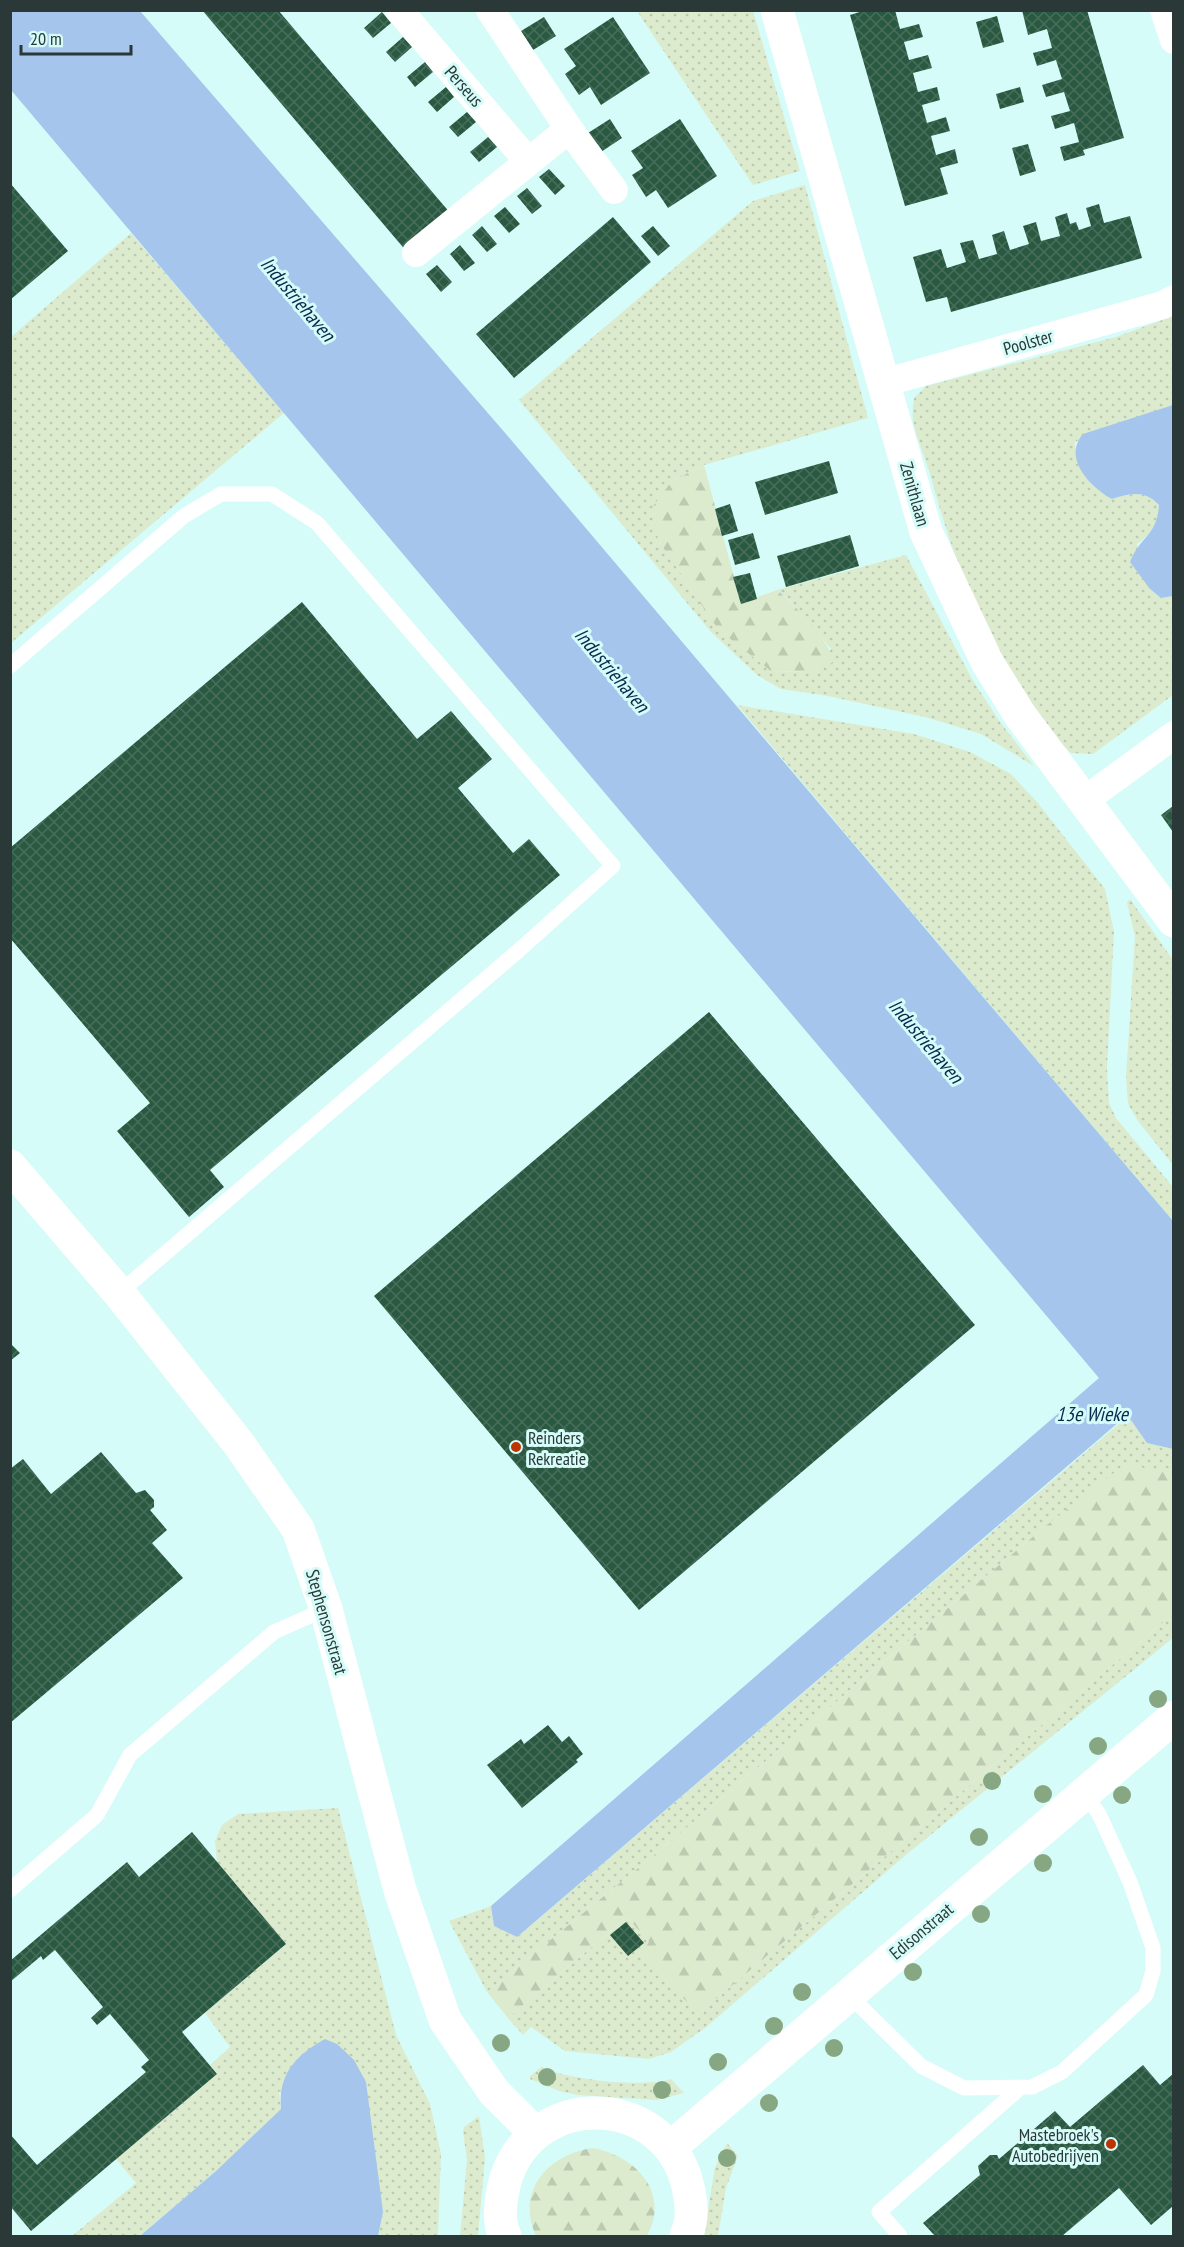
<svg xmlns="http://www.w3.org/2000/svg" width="1184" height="2247" font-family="'PT Sans Narrow',sans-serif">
  <defs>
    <pattern id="grass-dots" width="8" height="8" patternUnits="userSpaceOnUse" patternTransform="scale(1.5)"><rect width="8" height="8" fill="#dcebce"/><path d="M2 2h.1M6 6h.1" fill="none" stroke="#bdcab2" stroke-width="1.8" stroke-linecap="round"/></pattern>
    <pattern id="forest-firs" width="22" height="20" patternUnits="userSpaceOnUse" patternTransform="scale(1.5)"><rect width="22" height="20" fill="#dcebce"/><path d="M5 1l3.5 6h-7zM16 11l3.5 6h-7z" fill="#bdcab2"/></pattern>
    <pattern id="building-cross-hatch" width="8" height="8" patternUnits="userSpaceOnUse" patternTransform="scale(1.5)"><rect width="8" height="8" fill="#2a5941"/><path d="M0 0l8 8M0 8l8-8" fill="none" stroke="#486e5b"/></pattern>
  </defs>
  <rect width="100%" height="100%" fill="#d6fcf9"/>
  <path fill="url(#grass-dots)" d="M637,11H753L800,171L753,185Z
    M805,185L868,418L704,465L672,481L772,672L812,671L831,649L788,599L777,590L906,555L972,679L1000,722L1034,766L981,734L925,717L828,696L781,689L757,675L711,632L519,400L753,201Z
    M131,233L284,413L11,643V337Z
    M1173,316V405L1099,431L1075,442C1075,471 1091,482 1112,499C1130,493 1145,490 1160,505C1157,525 1153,532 1137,544L1150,589L1161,598L1173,596V695L1093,754L1071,753C995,681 957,572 930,474C925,457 916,438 913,421C912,414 913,405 914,398L926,386L1116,337Z
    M737,705L914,734L970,752L1011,774L1037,802L1105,889L1114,932L1107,1068L1109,1103L1116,1118L1173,1187V1221Z
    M1130,899L1173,960V1165L1138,1121L1128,1104L1126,1077L1135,936L1127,903Z
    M1128,1416L1147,1443L1173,1449V1478L1169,1473L1048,1524L654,1855L487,1992L449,1921L491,1906L494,1926L517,1937Z
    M1173,1614V1638L907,1854L705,2028L671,2052L649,2059L565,2051L531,2027L523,2035L508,2018L627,1917L649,1942L698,2014Z
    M338,1808L396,2035L430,2104L441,2154L438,2236H378L383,2212L279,2091L281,2109L216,2171L140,2236H72L136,2183L116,2159L217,2074L210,2065L230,2047L205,2013L286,1944L217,1862L215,1841L222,1825L238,1814Z
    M541,2067C568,2080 644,2088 671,2079L684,2093L657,2100L578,2095L559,2091L530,2079V2076Z
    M479,2116L485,2158L478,2236H460L467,2160L463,2132L464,2127Z
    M727,2143L738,2156L726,2188L718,2236H704L715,2167Z"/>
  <path fill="url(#forest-firs)" d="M704,465L741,603L777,590C795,605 828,640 835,662L812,671L772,672L718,629L658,540L653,506L672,481Z
    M1125,1464L1169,1473L1173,1478V1614L698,2014L642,1953L649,1942L627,1917L508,2018L487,1992L654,1855L1048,1524Z
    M593,2148C635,2156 671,2192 647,2236H536C515,2190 549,2154 593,2148Z"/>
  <path fill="#a5c5ec" d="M10,11H140L506,434L1173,1221V1449L1147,1443L1128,1416L1119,1422L517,1937L494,1926L491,1906L1099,1378L11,90Z
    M1173,405V596L1161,598L1150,589L1130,562C1141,535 1157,536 1159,505C1145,490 1130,493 1112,499C1090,487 1062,458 1083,434Z
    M325,2039L337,2044L354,2060L366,2082L383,2212L378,2236H140L216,2171L281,2109C278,2074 296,2055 325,2039Z"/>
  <path fill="url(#building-cross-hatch)" d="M202,10H278L451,214L407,252Z
    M866,10H895L900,29L919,24L923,37L904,42L909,60L928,55L932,68L913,73L918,92L937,87L940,100L922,105L927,123L946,117L950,131L931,136L936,155L955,149L958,163L940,168L948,194L905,206L850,15Z
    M1022,10H1087L1124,138L1083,150L1085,155L1064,161L1060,147L1079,142L1074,123L1055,129L1051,116L1070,111L1064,92L1046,97L1042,85L1062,79L1056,60L1037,66L1033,53L1052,48L1047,29L1028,35Z
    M382,12L391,23L373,38L364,28Z
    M997,16L1004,42L983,48L976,22Z
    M544,17L556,36L533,50L521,31Z
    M613,17L650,73L601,105L590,87L579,95L565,74L576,66L564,49Z
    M403,37L412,47L395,62L386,52Z
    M425,62L433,72L415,87L407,77Z
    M446,87L454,97L437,112L428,102Z
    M1020,87L1024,102L1000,109L996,94Z
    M467,112L476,122L458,137L449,127Z
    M610,119L622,138L601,152L588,133Z
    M680,119L717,176L668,208L656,190L646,197L632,175L643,168L631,151Z
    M488,137L497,147L479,162L470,152Z
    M1028,144L1036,171L1020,176L1012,148Z
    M549,169L565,186L555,195L539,177Z
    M10,183L68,251L10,300Z
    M527,188L542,206L532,214L517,196Z
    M1099,204L1104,223L1130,216L1142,258L951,312L947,297L926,302L913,257L941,249L947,268L966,262L960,243L973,240L979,259L997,254L992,235L1004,231L1010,250L1029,244L1023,226L1036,222L1041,241L1060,236L1055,217L1067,213L1070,224L1076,222L1079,230L1091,226L1086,208Z
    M505,207L520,224L509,233L494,216Z
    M613,217L651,262L514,378L476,334Z
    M482,226L497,244L487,252L472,235Z
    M653,226L670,246L658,256L641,236Z
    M460,245L475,263L464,271L450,254Z
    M437,265L452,282L441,292L426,274Z
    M829,461L838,493L765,515L755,482Z
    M730,504L738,531L722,536L715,509Z
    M753,533L760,558L735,565L728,540Z
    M850,535L859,566L786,587L777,556Z
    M750,573L757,599L741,604L733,577Z
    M302,602L417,739L451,711L492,759L458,788L513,853L529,839L560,875L210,1170L224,1187L189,1217L117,1131L150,1103L10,938V848Z
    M1173,806V832L1161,815Z
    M709,1012L975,1325L639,1610L374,1296Z
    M10,1343L20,1353L10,1361Z
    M101,1452L136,1493L145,1490L154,1500V1507L150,1510L167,1530L152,1543L183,1578L10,1723V1469L23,1459L51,1494Z
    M548,1725L562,1742L569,1736L583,1754L576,1760L578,1762L522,1808L487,1765L521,1739L524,1744Z
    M192,1832L286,1944L182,2032L217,2074L31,2231L10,2206V2134L37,2165L146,2072L141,2067L149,2060L110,2014L97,2025L91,2018L103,2007L55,1950L43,1960L41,1956L10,1982V1961L127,1862L139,1877Z
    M626,1922L644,1943L628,1956L610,1935Z
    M1143,2065L1160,2085L1173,2074V2206L1151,2225L1119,2188L1062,2236H935L923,2223L980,2175L978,2166L990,2155H997L999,2159L1055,2111L1070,2127Z"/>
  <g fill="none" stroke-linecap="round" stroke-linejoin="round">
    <path stroke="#fff" stroke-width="15" d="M10,666L184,516L221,494H272L317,523L613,866L517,952L119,1293
      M10,1890L97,1815L130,1755L274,1632L326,1609
      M848,1994L921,2066L964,2088L1032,2087L1062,2072L1146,1995L1153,1971V1948L1130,1882L1099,1814L1084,1793
      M900,2236L879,2212L1020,2088"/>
    <path stroke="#fff" stroke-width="28" d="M399,10L528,161
      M490,10L569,129
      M1164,10L1174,40
      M416,253L569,129L614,190
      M883,383L1163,305L1174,299
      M1085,800L1174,735"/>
    <path stroke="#fff" stroke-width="33" d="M777,10L926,532L987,662L1020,715L1174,921
      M10,1166L119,1293L239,1444L298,1529L326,1609L400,1890L445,2020L494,2092L535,2133
      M670,2148L1174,1717
      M505,2236C497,2220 501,2195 506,2178C536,2087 667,2093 688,2187C692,2203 693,2221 686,2236"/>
  </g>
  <g fill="#87a783">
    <circle cx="1158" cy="1699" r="9"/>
    <circle cx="1098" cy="1746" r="9"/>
    <circle cx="992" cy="1781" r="9"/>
    <circle cx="1043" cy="1794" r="9"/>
    <circle cx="1122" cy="1795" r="9"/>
    <circle cx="979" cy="1837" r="9"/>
    <circle cx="1043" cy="1863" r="9"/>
    <circle cx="981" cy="1914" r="9"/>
    <circle cx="913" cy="1972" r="9"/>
    <circle cx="802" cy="1992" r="9"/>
    <circle cx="774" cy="2026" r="9"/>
    <circle cx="501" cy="2043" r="9"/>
    <circle cx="834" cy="2048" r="9"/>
    <circle cx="718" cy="2062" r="9"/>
    <circle cx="547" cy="2077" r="9"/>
    <circle cx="662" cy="2090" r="9"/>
    <circle cx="769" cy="2103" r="9"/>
    <circle cx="727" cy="2158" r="9"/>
  </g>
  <g fill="#bc3400" stroke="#d6fcf9" stroke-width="2">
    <circle cx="516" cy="1447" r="6"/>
    <circle cx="1111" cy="2144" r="6"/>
  </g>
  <g text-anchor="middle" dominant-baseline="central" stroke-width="6" stroke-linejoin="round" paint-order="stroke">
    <g font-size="18" fill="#2a3937" stroke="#d6fcf9">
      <text transform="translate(464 86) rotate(49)">Perseus</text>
      <text transform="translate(1028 342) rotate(-16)">Poolster</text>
      <text transform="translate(915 494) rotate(74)">Zenithlaan</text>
      <text transform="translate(327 1622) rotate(74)">Stephensonstraat</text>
      <text transform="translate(921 1931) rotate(-40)">Edisonstraat</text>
    </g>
    <g font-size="18" fill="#2a3937" stroke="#d6fcf9" text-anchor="start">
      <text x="528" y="1437">Reinders<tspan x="528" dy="21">Rekreatie</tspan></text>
      <text x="1099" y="2134" text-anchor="end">Mastebroek's<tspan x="1099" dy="21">Autobedrijven</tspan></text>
    </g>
    <g font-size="20" font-style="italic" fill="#06294d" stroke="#d6fcf9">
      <text transform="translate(298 299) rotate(50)">Industriehaven</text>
      <text transform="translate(612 670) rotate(50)">Industriehaven</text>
      <text transform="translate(926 1041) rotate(50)">Industriehaven</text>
      <text x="1092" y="1414">13e Wieke</text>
    </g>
  </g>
  <rect width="1184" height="2247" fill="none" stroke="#2a3937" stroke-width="24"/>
  <path d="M21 45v9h110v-9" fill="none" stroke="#2a3937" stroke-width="3"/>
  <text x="30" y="45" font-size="18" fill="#2a3937" stroke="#d6fcf9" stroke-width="4.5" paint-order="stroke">20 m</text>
</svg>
